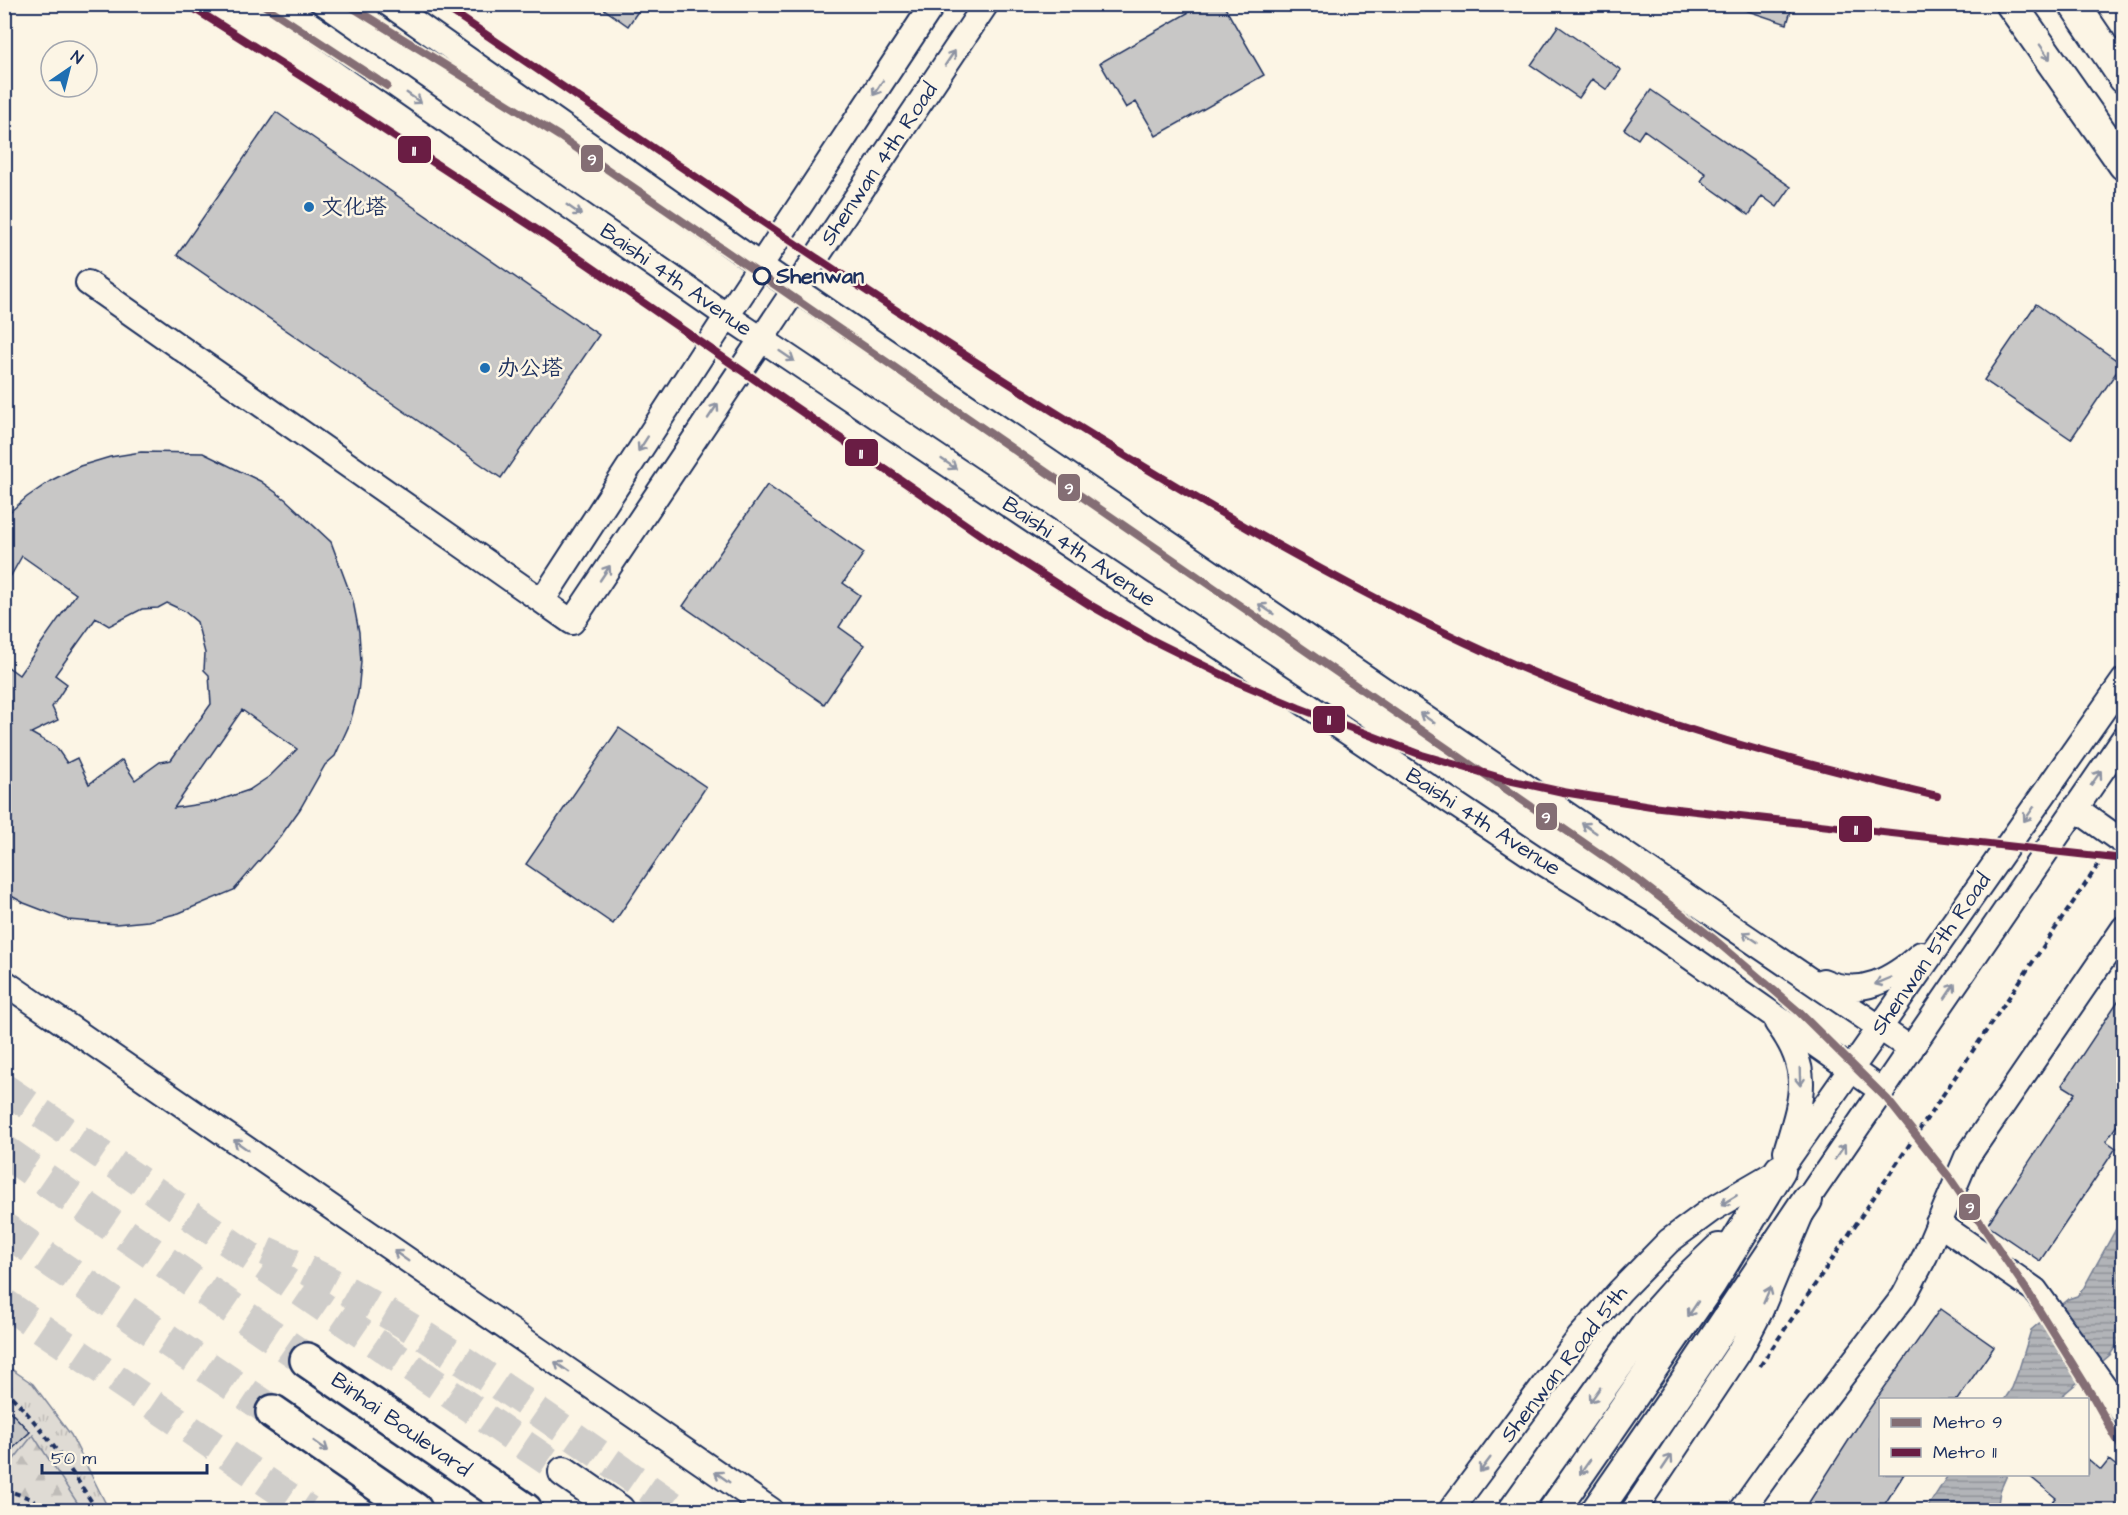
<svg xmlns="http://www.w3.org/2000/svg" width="2128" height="1515" font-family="'Architects Daughter','LXGW WenKai TC',sans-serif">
  <defs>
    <pattern id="grass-tufts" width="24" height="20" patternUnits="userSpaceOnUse" patternTransform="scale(1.5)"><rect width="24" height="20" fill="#dfdbd4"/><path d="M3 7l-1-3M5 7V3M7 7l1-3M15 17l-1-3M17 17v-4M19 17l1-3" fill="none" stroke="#bfbcb8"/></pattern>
    <pattern id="forest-firs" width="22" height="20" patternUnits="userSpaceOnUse" patternTransform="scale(1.5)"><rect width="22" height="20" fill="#dfdbd4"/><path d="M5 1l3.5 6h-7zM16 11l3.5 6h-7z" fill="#bfbcb8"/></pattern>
    <pattern id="water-rules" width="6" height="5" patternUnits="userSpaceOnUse" patternTransform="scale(1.5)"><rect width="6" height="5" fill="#b2b4b8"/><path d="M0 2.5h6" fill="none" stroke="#909399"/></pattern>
  </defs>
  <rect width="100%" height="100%" fill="#fcf5e5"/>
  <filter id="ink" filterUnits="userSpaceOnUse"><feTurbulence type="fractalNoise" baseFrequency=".0167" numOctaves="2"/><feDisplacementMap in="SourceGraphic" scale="12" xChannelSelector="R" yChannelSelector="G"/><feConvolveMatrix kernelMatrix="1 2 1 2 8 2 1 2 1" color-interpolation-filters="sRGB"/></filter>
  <g filter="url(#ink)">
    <path fill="url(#grass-tufts)" stroke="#7d8599" stroke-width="1.5" d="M4,1364L33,1384L71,1435L109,1510H5Z"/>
    <path fill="url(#forest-firs)" stroke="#7d8599" stroke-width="1.5" d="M33,1435L82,1510H5V1467L7,1468Z"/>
    <path fill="url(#water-rules)" stroke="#767f94" stroke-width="1.5" d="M2123,1216V1336L2110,1355L2058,1399L2004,1400L2012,1388L2019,1369L2031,1330L2068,1299L2077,1296L2083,1289Z
      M1948,1475H2007L2000,1491L1997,1510H1926Z"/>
    <path fill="#c8c7c6" stroke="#1b2f5e" stroke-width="1.5" fill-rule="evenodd" d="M597,4H643L628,26Z
      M1203,4H1223L1264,75L1156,136L1136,102L1126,108L1100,63Z
      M1740,4H1793L1787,24L1739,8Z
      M1558,26L1621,70L1607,90L1592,79L1579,98L1531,65Z
      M1651,90L1791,187L1777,207L1762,196L1749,215L1701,181L1706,174L1644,130L1638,139L1624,129Z
      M276,112L599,335L501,478L177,255Z
      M2036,304L2122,364L2071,439L1984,380Z
      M141,452L203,453L260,481L285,499L331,542L353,601L359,632L361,662L358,693L350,723L335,756L325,765L300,809L280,837L234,890L179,913L148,921L116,924L68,920L24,903L4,892V664L19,675L76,594L22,556L4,588V517L27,497L52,480L80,466L110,457ZM167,603L184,611L197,622L205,653L204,670L209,675L211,704L171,760L160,762L135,780L122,760L89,784L77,758L67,763L56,747L31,733L58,720L52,707L67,684L55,675L96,618L109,626L142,609L158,608ZM242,710L297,749L270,776L249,790L214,802L174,808Z
      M767,485L864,553L843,583L860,595L839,627L864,645L824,704L683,606Z
      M619,728L706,787L613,924L526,864Z
      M2124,992V1115L2106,1141L2116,1148L2040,1261L1987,1225L2075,1093L2062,1085Z
      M1940,1309L1994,1347L1957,1400H1881V1474H1904L1881,1510H1804L1863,1418Z
      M4,1405L30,1432L4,1457Z
      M2088,1459L2101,1470L2109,1460L2124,1472V1496L2111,1510H2046L2056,1498L2027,1474H2088Z"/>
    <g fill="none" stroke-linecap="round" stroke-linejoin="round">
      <path stroke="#cfcdca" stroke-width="30" stroke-dasharray="30 15" stroke-linecap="butt" d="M4,1088L564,1472
        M266,1251C412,1315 548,1420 679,1510
        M4,1303L308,1510"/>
      <path stroke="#cfcdca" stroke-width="33" stroke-dasharray="33 16" stroke-linecap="butt" d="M4,1151L307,1360
        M4,1229L273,1412"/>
      <defs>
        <path id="minor" d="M280,4L727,316L1534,857L1646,926L1882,1091
          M389,4L761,266L1911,1049
          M88,283L572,622L986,4
          M542,601L727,316L933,4
          M2075,808L2124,843
          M1823,981C1861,998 1893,979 1921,954
          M4,982L771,1510
          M1777,1023C1813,1070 1802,1098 1786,1151
          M1938,1223L2035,1290L2124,1414
          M1451,1510L1579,1338L1620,1291L1669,1241L1711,1210L1780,1170L2124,680
          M1634,1510L1739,1352L1760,1312L1807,1200L2124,738
          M1742,1510L1779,1458L1904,1296L1925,1256L1967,1157L2124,928"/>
        <path id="major" d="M2011,4L2124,165
          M2074,4L2124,78
          M564,1472L619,1510
          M1514,1510L1649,1321L1682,1284L1719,1249
          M1554,1510L1711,1283L1780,1170
          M1597,1510L1682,1387L1807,1200"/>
        <path id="highway" d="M307,1360L525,1510
          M273,1412L415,1510"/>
      </defs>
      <use href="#minor" stroke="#1b2f5e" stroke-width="28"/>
      <use href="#major" stroke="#1b2f5e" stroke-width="34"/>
      <use href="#highway" stroke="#1b2f5e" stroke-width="38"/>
      <path stroke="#1b2f5e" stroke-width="4" stroke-dasharray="6 4.5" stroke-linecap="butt" d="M1760,1366L2105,855
        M4,1389C42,1426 69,1467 97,1510
        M4,1489L32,1499L42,1510"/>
      <use href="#minor" stroke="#fcf5e5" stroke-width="24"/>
      <use href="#major" stroke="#fcf5e5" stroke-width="30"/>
      <use href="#highway" stroke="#fcf5e5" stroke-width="33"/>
      <defs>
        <path id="metro-1" d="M262,4L387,86
          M347,4L559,136L1635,878L1715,940L1798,1011L1887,1099L1949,1177L2026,1289L2092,1395L2124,1452"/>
        <path id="metro-2" d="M187,4L309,81L542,233L994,544L1090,605L1150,639L1233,680L1299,708L1422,755L1508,780L1563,792L1651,806L2124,859
          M441,4C649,145 856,288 1069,421C1215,511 1363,599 1520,667C1654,725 1795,762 1937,796"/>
      </defs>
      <use href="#metro-1" stroke="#fcf5e5" stroke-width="12"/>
      <use href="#metro-2" stroke="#fcf5e5" stroke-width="12"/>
      <use href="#metro-1" stroke="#846e74" stroke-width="8"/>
      <use href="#metro-2" stroke="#6a1d44" stroke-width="8"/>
    </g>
    <defs><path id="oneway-shaft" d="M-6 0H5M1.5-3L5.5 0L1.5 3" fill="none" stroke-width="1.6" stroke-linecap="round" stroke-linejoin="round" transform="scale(1.5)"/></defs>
    <g stroke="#8c92a2">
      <use href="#oneway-shaft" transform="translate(2045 52) rotate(55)"/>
      <use href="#oneway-shaft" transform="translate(950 58) rotate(-56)"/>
      <use href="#oneway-shaft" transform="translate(878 88) rotate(123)"/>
      <use href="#oneway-shaft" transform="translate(414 98) rotate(35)"/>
      <use href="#oneway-shaft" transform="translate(574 210) rotate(35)"/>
      <use href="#oneway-shaft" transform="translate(787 356) rotate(34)"/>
      <use href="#oneway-shaft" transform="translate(713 411) rotate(-56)"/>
      <use href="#oneway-shaft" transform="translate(643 444) rotate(123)"/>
      <use href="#oneway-shaft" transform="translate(949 464) rotate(34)"/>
      <use href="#oneway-shaft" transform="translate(605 573) rotate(-56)"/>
      <use href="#oneway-shaft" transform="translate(1266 609) rotate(-146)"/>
      <use href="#oneway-shaft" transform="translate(1427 718) rotate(-146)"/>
      <use href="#oneway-shaft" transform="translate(2096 778) rotate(-55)"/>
      <use href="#oneway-shaft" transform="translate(2029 814) rotate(125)"/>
      <use href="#oneway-shaft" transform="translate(1589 828) rotate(-146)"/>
      <use href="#oneway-shaft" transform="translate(1750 937) rotate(-146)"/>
      <use href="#oneway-shaft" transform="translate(1883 981) rotate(157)"/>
      <use href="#oneway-shaft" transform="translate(1950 991) rotate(-56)"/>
      <use href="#oneway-shaft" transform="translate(1800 1077) rotate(88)"/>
      <use href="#oneway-shaft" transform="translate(241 1145) rotate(-145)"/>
      <use href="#oneway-shaft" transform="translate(1840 1152) rotate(-55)"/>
      <use href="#oneway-shaft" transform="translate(1729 1200) rotate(149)"/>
      <use href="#oneway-shaft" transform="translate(401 1256) rotate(-145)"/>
      <use href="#oneway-shaft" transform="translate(1767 1295) rotate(-67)"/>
      <use href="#oneway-shaft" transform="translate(1693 1309) rotate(124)"/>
      <use href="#oneway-shaft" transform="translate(562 1367) rotate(-145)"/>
      <use href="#oneway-shaft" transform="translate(1595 1395) rotate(125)"/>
      <use href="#oneway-shaft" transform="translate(321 1446) rotate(35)"/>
      <use href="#oneway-shaft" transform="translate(1667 1462) rotate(-56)"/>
      <use href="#oneway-shaft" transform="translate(1485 1465) rotate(127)"/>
      <use href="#oneway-shaft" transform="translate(1585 1467) rotate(125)"/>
      <use href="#oneway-shaft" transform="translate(722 1477) rotate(-145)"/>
    </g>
  </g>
  <g fill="#1f6fb2" stroke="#fcf5e5" stroke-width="2">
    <circle cx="309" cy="207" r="6"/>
    <circle cx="485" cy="368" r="6"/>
  </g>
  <circle fill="#fcf5e5" stroke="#1b2f5e" stroke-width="3" cx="762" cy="276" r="8"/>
  <g text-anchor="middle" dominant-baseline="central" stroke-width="5" stroke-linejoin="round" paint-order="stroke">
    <g font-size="22" fill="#1b2f5e" stroke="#fcf5e5">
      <text transform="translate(879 164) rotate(-56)">Shenwan 4th Road</text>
      <text transform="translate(676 280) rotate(35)">Baishi 4th Avenue</text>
      <text transform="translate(1079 552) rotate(34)">Baishi 4th Avenue</text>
      <text transform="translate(1483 822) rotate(33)">Baishi 4th Avenue</text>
      <text transform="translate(1931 954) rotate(-55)">Shenwan 5th Road</text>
      <text transform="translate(1564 1364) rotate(-52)">Shenwan Road 5th</text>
      <text transform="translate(401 1425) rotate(35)">Binhai Boulevard</text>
    </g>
    <g font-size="22" fill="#1b2f5e" stroke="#fcf5e5" text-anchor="start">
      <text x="321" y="207">文化塔</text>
      <text x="497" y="368">办公塔</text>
    </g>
    <g font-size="22" font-weight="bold" fill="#1b2f5e" stroke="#fcf5e5" text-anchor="start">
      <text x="776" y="276">Shenwan</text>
    </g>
  </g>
  <g stroke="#fcf5e5" stroke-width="2">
    <rect x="397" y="135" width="35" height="29" rx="6" fill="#6a1d44"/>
    <rect x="580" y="144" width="24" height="29" rx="6" fill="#846e74"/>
    <rect x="844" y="438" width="35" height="29" rx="6" fill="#6a1d44"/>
    <rect x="1057" y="473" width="24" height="29" rx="6" fill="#846e74"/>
    <rect x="1312" y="705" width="34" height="29" rx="6" fill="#6a1d44"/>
    <rect x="1535" y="802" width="23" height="29" rx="6" fill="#846e74"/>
    <rect x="1838" y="815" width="35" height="28" rx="6" fill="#6a1d44"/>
    <rect x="1958" y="1193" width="23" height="28" rx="6" fill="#846e74"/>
  </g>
  <g font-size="16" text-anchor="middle" font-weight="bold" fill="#fff">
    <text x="414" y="156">11</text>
    <text x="592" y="165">9</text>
    <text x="861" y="459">11</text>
    <text x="1069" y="494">9</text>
    <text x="1329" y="725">11</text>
    <text x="1546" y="823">9</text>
    <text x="1856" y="835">11</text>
    <text x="1970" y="1213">9</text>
  </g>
  <rect width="2128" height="1515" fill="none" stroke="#fcf5e5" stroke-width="24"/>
  <rect x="12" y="12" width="2104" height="1491" fill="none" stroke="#1b2f5e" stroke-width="2" filter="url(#ink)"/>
  <rect x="1879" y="1398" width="210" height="78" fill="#fcf5e5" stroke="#a2a6af" stroke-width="1.5"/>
  <rect x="1891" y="1418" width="30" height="9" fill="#846e74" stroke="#a2a6af" stroke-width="1.5"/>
  <text x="1933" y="1428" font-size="18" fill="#1b2f5e">Metro 9</text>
  <rect x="1891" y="1448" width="30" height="9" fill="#6a1d44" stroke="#a2a6af" stroke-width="1.5"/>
  <text x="1933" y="1458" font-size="18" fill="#1b2f5e">Metro 11</text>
  <g transform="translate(69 69) rotate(35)"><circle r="28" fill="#fcf5e5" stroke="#a2a6af" stroke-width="1.5"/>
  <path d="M0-4.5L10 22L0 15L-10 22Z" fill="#1f6fb2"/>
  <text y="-9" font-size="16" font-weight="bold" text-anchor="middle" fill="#1b2f5e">N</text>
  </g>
  <path d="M42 1464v9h165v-9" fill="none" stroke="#1b2f5e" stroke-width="3"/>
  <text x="51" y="1464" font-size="18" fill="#1b2f5e" stroke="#fcf5e5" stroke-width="4.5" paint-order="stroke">50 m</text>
</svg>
